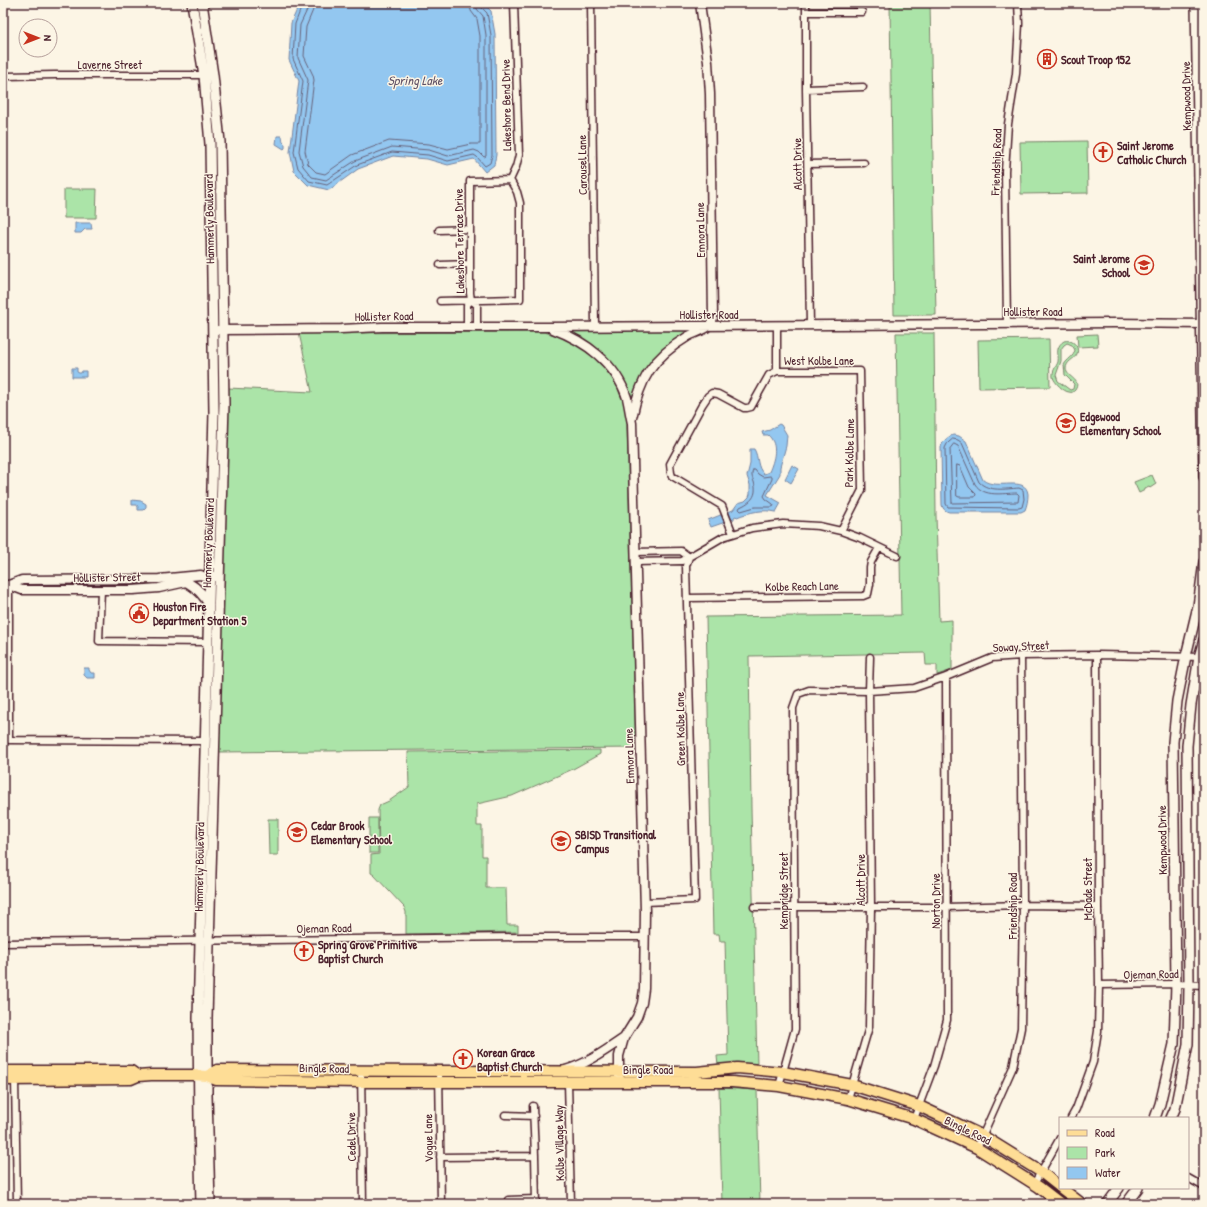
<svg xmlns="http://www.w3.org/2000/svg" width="1207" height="1207" font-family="'Patrick Hand',sans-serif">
  <rect width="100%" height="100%" fill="#fcf5e5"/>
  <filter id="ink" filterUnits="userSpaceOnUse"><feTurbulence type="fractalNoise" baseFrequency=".025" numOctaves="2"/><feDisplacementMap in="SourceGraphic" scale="8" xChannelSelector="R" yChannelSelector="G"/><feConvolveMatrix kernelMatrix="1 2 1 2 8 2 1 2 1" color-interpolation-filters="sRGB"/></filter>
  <g filter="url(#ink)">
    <path fill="#abe4a8" stroke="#7a826a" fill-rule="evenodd" d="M890,3H930L936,315H894Z
      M1087,141L1088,193L1021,194L1020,142Z
      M64,189H97L96,218H64Z
      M574,330H690L691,332L662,352L634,397H630L620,379L571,334V332Z
      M544,332C551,334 559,336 565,339C593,352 618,377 625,407C627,414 627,422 627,429L636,748L219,752L228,418V388L312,392L299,333Z
      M896,333H934L936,515L939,621L952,620V670L937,675V665H926L925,653L749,656L751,808L757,1065L736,1064L718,1066L717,1056L728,1055L725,941H720L719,934H713L706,617L901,615Z
      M1097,334L1098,346L1078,347L1077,335Z
      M1049,339L1050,387L979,388L978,340Z
      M1064,341C1071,339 1080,345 1077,354C1074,360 1066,361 1066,369C1067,378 1082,379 1075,390C1073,392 1072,393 1069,392C1064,392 1054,382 1053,377C1052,371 1056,367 1058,362C1059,357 1057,353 1058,349C1059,345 1061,343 1064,341ZM1067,343L1072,345L1075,350C1074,357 1067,359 1064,365L1065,375L1074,384L1073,389L1070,390L1058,381L1056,375L1061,361V349L1064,345Z
      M1152,475L1156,484L1150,488L1149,487L1145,489V490L1139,493L1134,482Z
      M600,750V754L573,769L512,796L477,804V826H482V856H486V888H506L507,925H518V932L406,934V912L404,907L374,875L371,873V855L379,854L378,810L380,805L389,801L409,787L408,752Z
      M369,818H378V853H369Z
      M268,819H278V855H269Z
      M719,1088L757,1090L760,1204H722Z"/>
    <path fill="#93c7f0" stroke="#7684a1" d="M300,3H483L491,11L495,34L496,155L494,165L485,172L474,159L448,165L427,159L393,156L358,169L329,190L308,185L294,171L290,152L299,81L289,60L291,23Z
      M277,136H282L283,142L285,144V148L284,149L276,144Z
      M75,223H91L92,229H85L81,233H75Z
      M72,368H77V372L79,373H81L82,371H86V377H72Z
      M779,424L781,425L787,435L786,446L780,467V474L767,495L781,503L776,512C763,509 750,512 737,517L736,516L734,517V519L711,527L708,520L733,510L738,503L745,501L749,497L750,494V485L747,476L750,464V449H754C759,457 756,467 764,474L769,472C774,460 779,445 768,435H763L762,432L770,430Z
      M953,435L959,436L966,441L983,480C997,491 1026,475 1028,494C1028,500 1027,505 1025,510L1021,512H949C945,511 943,509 942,505L941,447C943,441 946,438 953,435Z
      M792,465L799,469L791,483L785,479Z
      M132,500L141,501L146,504V507L143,510H138V507L137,505H132Z
      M84,668H89V670L91,673H95V678H87L84,675Z"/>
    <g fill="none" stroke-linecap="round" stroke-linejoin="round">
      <path stroke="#67627a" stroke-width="1" d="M303,3L295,24L293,59L303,81L294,152L298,168L309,181L327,185L357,165L392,152L428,155L448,161L474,155L477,157L485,166L490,163L492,155L491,35L487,13L481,7V3
        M308,3V8L300,25L298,58L308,80L299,151L303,166L312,177L326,180L355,161L392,147L429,150L448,156L474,150L479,152L484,157L486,156V35L483,16L477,9L476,3
        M314,3L313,10L306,27L304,56L313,75L314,80L305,151L308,164L316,172L325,174L352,155L389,141L429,144L448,149L471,144H480V36L477,19L471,11L470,3
        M953,439L958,440L962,443L979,482C989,492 1005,489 1019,488L1023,490L1024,499L1022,507L1019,508L948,507L946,504L945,448L947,444Z
        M954,444L958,446L975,484C984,498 1003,493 1017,493L1019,495L1018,502L952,503L950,449Z
        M957,465L960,466L969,487L976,494L975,497H959L957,496Z
        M753,470H755L758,474L763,477L770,476L772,477V479L764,496L766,499L773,504L774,506L772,507H755L741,511L739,509L740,507C751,502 758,496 754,482C752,477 751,475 753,470Z"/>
      <defs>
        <path id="minor" d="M591,3L595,326
          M806,3V89L810,325
          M806,12H862
          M7,76L55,75H208
          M806,89L863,87
          M808,164L864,163
          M439,230L470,229
          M440,265L470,264
          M440,301L520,299V203L517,192L510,180L516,167L519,155L514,3
          M1007,323L1005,171L1008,124L1016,74L1019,24L1018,3
          M467,327V305L471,300
          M477,327V305L471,300L470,293V181L510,180
          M777,371H860L862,490L841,531
          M733,534L722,506L672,476L671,473L670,464L702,405L708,396L712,393L718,394L744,408H747L751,407L769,375L777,371V325
          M635,552L681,551L689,557
          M635,562L682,561L723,537L733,534L752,528L783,524L819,526L841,531L860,538L897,556
          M9,585V740L205,741
          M101,590L99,641L208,642
          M687,598L863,596L868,594L870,584V568L871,562L879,548
          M645,902L695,900L686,566L689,557
          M754,907H946L1023,905L1098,906
          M3,943L524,937H645
          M1099,985L1176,984L1204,985
          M361,1071L363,1204
          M439,1071L441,1204
          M15,1078L17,1204
          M568,1082L571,1204
          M779,1086L795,1029L793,708L798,694L809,690L869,691L914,688L946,677L992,658L1021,656L1097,655L1204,657
          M848,1099L869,1027L871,907L869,691L870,657
          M533,1106L535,1156
          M505,1115L534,1116
          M1071,1118L1076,1109L1093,1062L1098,1031L1099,985L1098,906L1097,655
          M914,1119L934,1066L947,1020L946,677
          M977,1148L1013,1067L1021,1028L1023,905L1021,656
          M440,1157L535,1156L536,1204
          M1188,1178L1204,1187
          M1034,1184L1060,1138
          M508,1200L536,1199"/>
        <path id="tertiary" d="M553,329C585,341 616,363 627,398C629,406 630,415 632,423L645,911L644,989L642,1003L637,1017L624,1038L619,1056V1077
          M218,330L341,329L382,327H548L1114,323L1204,324
          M632,418C640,379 652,358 687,337C693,333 703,331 709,326C711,324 712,320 713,318L710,94L708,62L700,3
          M3,585H9L22,580L159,579L201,575L205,577H214
          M9,585L22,590H133L159,588L186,582
          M565,1070C587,1064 605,1051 624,1038"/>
        <path id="secondary" d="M192,3L204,75L210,144L214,412L198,1018L199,1123L201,1204
          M202,3L213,75L220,142L224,404L207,1018V1095L210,1204
          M1196,3L1204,477
          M187,582C197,588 204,594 209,605
          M1155,1118L1160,1104L1174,1044L1176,984L1173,742L1177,701L1186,656L1198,606L1204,562
          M1171,1118L1175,1109L1188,1044L1189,985L1187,746L1191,705L1199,657L1204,640
          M1107,1204L1119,1188
          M1126,1204L1138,1188"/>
        <path id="primary" d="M3,1071H131L138,1076
          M207,1076L217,1070L697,1072L737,1068L783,1072L852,1085L919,1106L983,1136L1041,1172L1060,1187
          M3,1080L131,1079L138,1076L151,1075H192L207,1076L216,1080L361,1082H732L779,1086L848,1099L914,1119L977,1148L1039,1187L1061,1204
          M1061,1188L1082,1204"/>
      </defs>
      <use href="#minor" stroke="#4a1f2b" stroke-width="9"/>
      <use href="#tertiary" stroke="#4a1f2b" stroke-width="11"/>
      <use href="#secondary" stroke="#4a1f2b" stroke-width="12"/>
      <use href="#primary" stroke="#4a1f2b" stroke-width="13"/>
      <use href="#minor" stroke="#fcf5e5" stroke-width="6"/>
      <use href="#tertiary" stroke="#fcf5e5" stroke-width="8"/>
      <use href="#secondary" stroke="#fcf5e5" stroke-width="9"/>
      <use href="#primary" stroke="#fedd96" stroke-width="10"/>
    </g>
  </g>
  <defs>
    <symbol id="building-ring" viewBox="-11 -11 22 22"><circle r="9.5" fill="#fcf5e5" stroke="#c8321e" stroke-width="1.5"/><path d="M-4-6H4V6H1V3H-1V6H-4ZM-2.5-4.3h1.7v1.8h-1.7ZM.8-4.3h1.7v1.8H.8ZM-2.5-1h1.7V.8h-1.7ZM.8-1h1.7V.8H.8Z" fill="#c8321e"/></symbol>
    <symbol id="church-ring" viewBox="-11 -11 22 22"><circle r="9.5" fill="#fcf5e5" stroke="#c8321e" stroke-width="1.5"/><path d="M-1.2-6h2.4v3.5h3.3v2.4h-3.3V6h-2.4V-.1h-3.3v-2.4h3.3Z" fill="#c8321e"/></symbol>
    <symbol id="school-ring" viewBox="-11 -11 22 22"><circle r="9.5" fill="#fcf5e5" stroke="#c8321e" stroke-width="1.5"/><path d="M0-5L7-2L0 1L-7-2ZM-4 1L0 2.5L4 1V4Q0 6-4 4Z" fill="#c8321e"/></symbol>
    <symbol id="civic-ring" viewBox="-11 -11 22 22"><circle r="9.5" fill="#fcf5e5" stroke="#c8321e" stroke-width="1.5"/><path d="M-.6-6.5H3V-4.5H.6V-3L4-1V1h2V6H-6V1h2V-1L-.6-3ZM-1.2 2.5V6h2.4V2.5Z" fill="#c8321e"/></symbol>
  </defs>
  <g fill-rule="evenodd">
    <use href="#building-ring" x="1036" y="48" width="22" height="22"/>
    <use href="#church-ring" x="1092" y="141" width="22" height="22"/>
    <use href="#school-ring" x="1133" y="254" width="22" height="22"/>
    <use href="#school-ring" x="1055" y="412" width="22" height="22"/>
    <use href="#civic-ring" x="128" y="602" width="22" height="22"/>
    <use href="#school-ring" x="286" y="821" width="22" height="22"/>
    <use href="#school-ring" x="550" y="830" width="22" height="22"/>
    <use href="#church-ring" x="293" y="940" width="22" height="22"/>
    <use href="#church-ring" x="452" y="1048" width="22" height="22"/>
  </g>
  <g text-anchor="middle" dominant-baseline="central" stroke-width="3" stroke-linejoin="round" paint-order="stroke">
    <g font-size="12" font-weight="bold" fill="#4a1f2b" stroke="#fcf5e5" text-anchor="start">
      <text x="1061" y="59">Scout Troop 152</text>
      <text x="1117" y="145">Saint Jerome<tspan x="1117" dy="14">Catholic Church</tspan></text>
      <text x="1130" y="258" text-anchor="end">Saint Jerome<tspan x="1130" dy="14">School</tspan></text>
      <text x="1080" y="416">Edgewood<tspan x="1080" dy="14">Elementary School</tspan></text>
      <text x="153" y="606">Houston Fire<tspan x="153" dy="14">Department Station 5</tspan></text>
      <text x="311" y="825">Cedar Brook<tspan x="311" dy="14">Elementary School</tspan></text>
      <text x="575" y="834">SBISD Transitional<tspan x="575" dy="14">Campus</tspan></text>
      <text x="318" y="944">Spring Grove Primitive<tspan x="318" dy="14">Baptist Church</tspan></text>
      <text x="477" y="1052">Korean Grace<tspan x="477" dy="14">Baptist Church</tspan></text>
    </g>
    <g font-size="12" fill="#4a1f2b" stroke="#fcf5e5">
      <text x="110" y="64">Laverne Street</text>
      <text transform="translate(1186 96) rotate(-91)">Kempwood Drive</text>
      <text transform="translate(506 105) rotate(-91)">Lakeshore Bend Drive</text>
      <text transform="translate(996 162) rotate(-88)">Friendship Road</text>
      <text transform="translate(797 164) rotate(-91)">Alcott Drive</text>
      <text transform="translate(582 165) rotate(-91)">Carousel Lane</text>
      <text transform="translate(209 219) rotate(-91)">Hammerly Boulevard</text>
      <text transform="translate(700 230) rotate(-91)">Emnora Lane</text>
      <text transform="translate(459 241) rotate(-91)">Lakeshore Terrace Drive</text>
      <text x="1033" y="311">Hollister Road</text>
      <text x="709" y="314">Hollister Road</text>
      <text transform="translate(384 316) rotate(-1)">Hollister Road</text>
      <text x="819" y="360">West Kolbe Lane</text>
      <text transform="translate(849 453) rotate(-89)">Park Kolbe Lane</text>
      <text transform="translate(208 543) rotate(-88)">Hammerly Boulevard</text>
      <text transform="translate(107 577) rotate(-1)">Hollister Street</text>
      <text transform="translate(802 586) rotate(-1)">Kolbe Reach Lane</text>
      <text transform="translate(1021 646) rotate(-3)">Soway Street</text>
      <text transform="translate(680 729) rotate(-91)">Green Kolbe Lane</text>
      <text transform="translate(629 756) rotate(-92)">Emnora Lane</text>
      <text transform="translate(1162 840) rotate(-91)">Kempwood Drive</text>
      <text transform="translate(199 867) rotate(-89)">Hammerly Boulevard</text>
      <text transform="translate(860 880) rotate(-90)">Alcott Drive</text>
      <text transform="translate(1087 889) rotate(-90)">McDade Street</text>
      <text transform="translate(783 891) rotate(-90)">Kempridge Street</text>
      <text transform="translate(935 901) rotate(-90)">Norton Drive</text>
      <text transform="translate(1012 906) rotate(-90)">Friendship Road</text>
      <text transform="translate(324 928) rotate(-1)">Ojeman Road</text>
      <text transform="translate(1151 974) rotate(-1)">Ojeman Road</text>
      <text transform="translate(324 1068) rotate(1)">Bingle Road</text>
      <text x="648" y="1069">Bingle Road</text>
      <text transform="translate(968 1130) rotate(26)">Bingle Road</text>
      <text transform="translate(351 1137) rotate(-91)">Cedel Drive</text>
      <text transform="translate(428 1138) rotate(-91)">Vogue Lane</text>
      <text transform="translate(559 1143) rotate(-91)">Kolbe Village Way</text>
    </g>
    <g font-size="13" font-style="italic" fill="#605166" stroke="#fcf5e5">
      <text x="415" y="80">Spring Lake</text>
    </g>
  </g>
  <rect width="1207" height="1207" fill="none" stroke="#fcf5e5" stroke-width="16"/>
  <rect x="8" y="8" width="1191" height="1191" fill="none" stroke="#4a1f2b" stroke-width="1.5" filter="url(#ink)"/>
  <rect x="1059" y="1117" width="130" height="72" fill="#fcf5e5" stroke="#b59f9b"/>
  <rect x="1067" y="1130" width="20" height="6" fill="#fedd96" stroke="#b59f9b"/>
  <text x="1095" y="1137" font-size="12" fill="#4a1f2b">Road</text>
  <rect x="1067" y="1147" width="20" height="12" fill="#abe4a8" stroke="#b59f9b"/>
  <text x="1095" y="1157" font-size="12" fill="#4a1f2b">Park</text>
  <rect x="1067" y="1167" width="20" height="12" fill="#93c7f0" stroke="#b59f9b"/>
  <text x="1095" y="1177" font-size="12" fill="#4a1f2b">Water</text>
  <g transform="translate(38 38) rotate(90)"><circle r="19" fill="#fcf5e5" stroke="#b59f9b"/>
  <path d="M0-3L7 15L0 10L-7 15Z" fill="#c8321e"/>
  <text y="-6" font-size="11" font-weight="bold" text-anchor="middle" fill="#4a1f2b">N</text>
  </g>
</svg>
